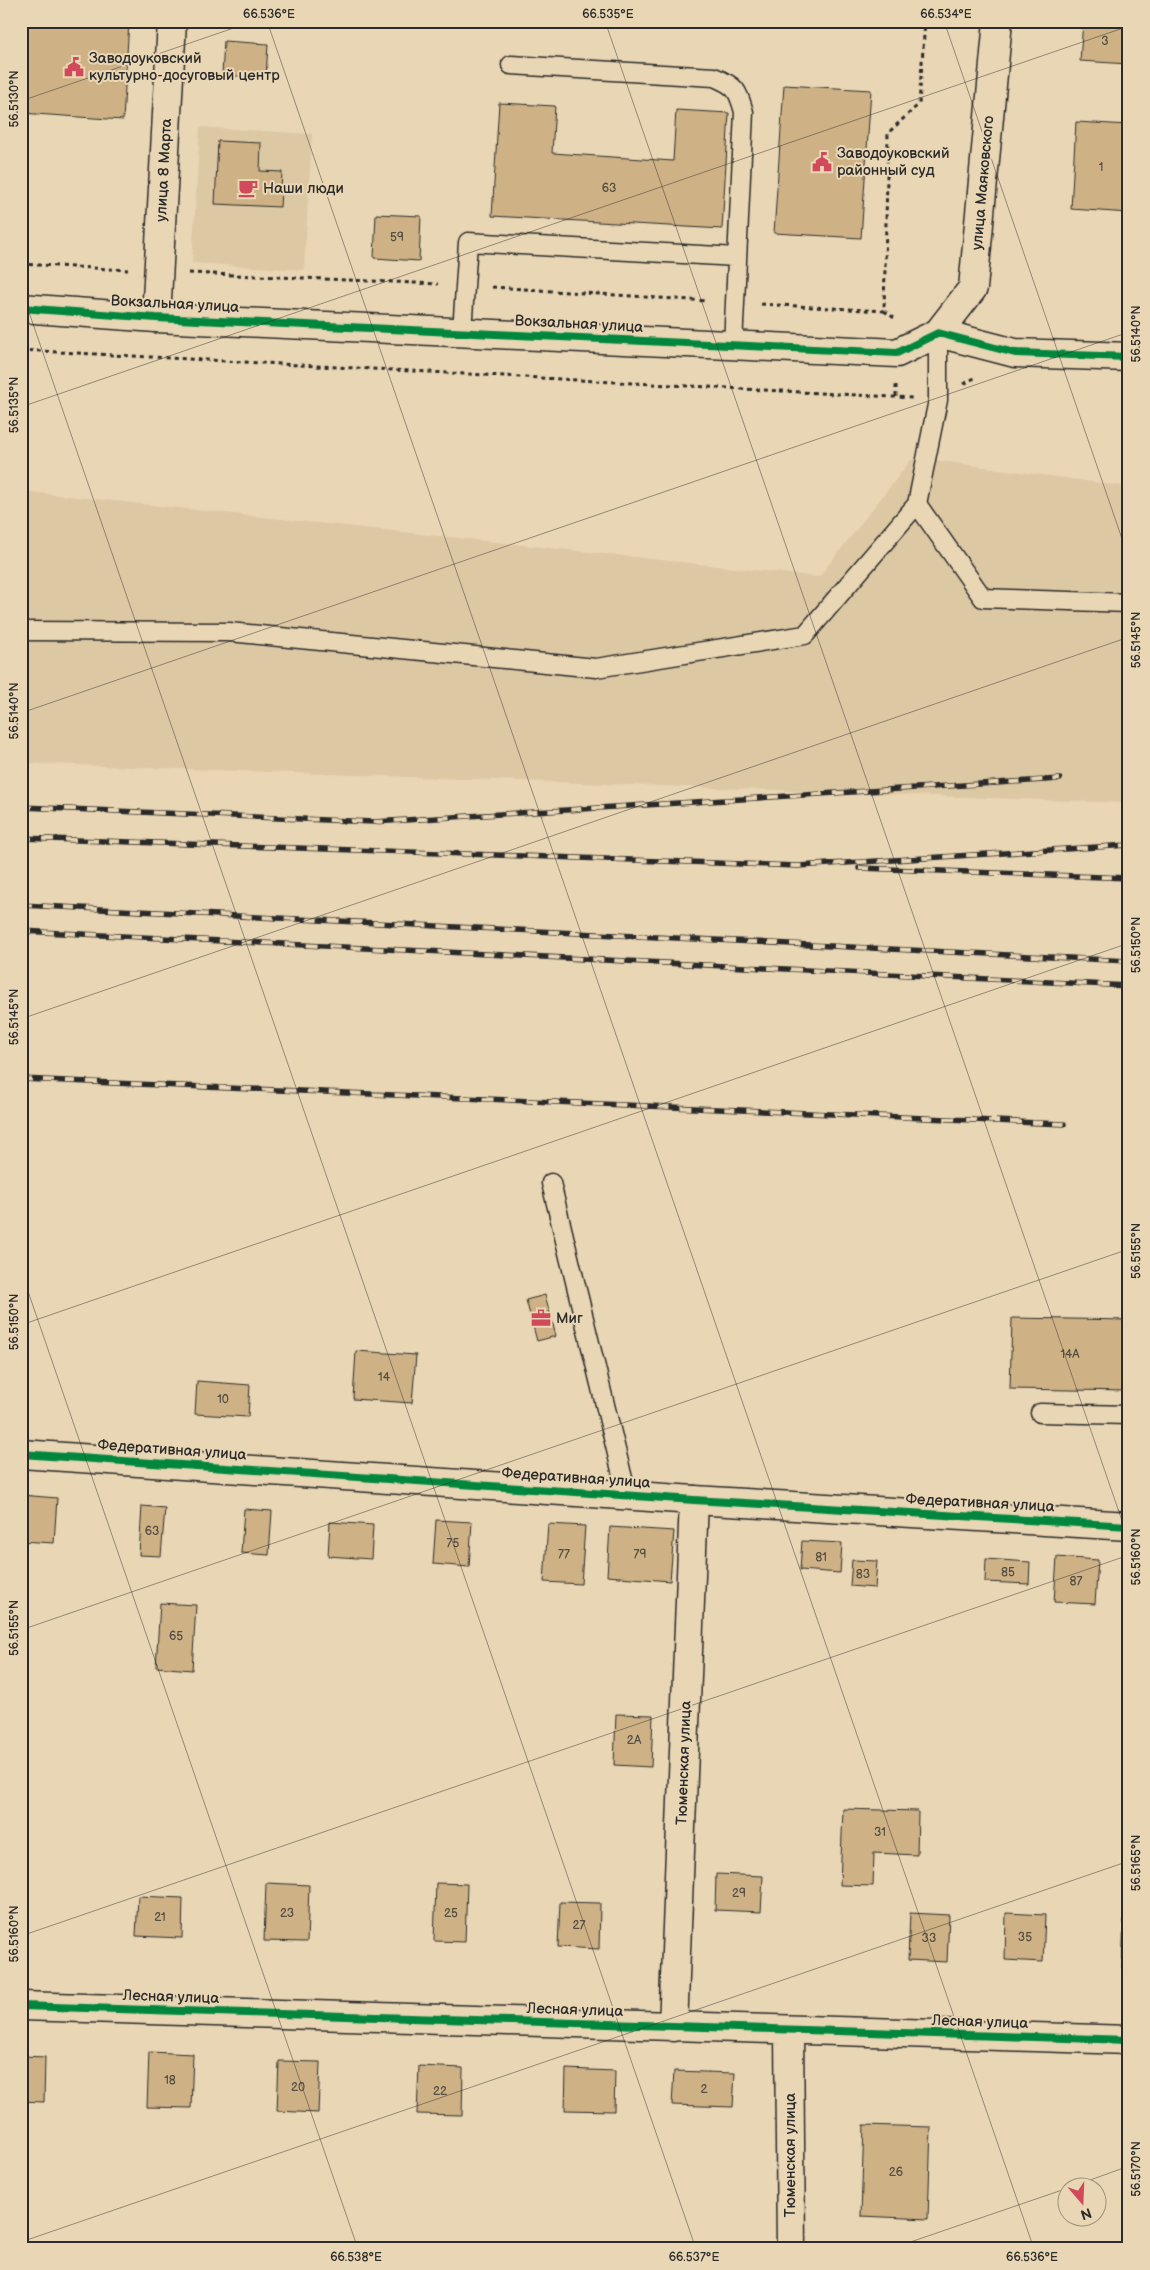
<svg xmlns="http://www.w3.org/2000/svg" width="1150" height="2270" font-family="'Balsamiq Sans',sans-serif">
  <rect width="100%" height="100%" fill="#e9d6b4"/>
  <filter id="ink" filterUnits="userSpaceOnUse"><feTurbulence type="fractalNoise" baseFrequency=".02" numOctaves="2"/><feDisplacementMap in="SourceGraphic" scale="10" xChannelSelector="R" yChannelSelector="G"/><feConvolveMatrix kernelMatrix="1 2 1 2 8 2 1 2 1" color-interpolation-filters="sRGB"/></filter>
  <g filter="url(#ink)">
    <path fill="#ddc8a4" d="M200,127L312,134L304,270L192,263Z
      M926,459L1129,487V803L21,763V491L819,577L911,460Z"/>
    <path fill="#ceb286" stroke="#2b2b2b" d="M21,21H129L123,120L21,113Z
      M1083,21H1129V64L1080,61Z
      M224,41L268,44L266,78L222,75Z
      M784,85L871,90L861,238L774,233Z
      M499,103L555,106L552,153L673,161L676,110L729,113L722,229L492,216Z
      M1076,122L1129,125V213L1071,209Z
      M218,141L261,143L260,171L282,172L280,207L215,204Z
      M376,214L421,216L419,261L374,258Z
      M545,1295L556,1336L537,1341L526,1300Z
      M1012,1318L1129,1320V1391L1010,1389Z
      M356,1351L416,1355L412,1403L353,1399Z
      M197,1381L250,1385L248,1417L195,1414Z
      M21,1495L57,1498L54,1543L21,1541Z
      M142,1506L165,1508L161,1556L139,1555Z
      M244,1509L272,1511L269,1555L241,1553Z
      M436,1520L472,1522L469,1567L433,1564Z
      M330,1522L373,1525L371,1559L328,1556Z
      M548,1524L585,1526L581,1584L544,1582Z
      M610,1527L674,1531L670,1581L607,1576Z
      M802,1541L842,1543L840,1573L800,1570Z
      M1057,1557L1098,1560L1095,1604L1054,1602Z
      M986,1559L1030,1562L1029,1584L985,1582Z
      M852,1560L877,1561L875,1588L850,1586Z
      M160,1603L196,1605L192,1670L156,1667Z
      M616,1714L653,1715L651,1767L614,1765Z
      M843,1809L918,1811L917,1855L874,1853L873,1886L840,1885Z
      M716,1874L763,1876L761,1912L715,1910Z
      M266,1883L309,1885L307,1942L264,1941Z
      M436,1883L467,1884L465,1942L434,1941Z
      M138,1896L183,1898L182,1938L136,1936Z
      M560,1902L600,1903L599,1949L558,1947Z
      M910,1913L949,1915L947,1962L908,1960Z
      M1006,1913L1045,1915L1043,1962L1005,1960Z
      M1124,1919H1129V1968H1122Z
      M149,2052L193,2054L191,2108L147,2107Z
      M21,2056L45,2057L44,2102L21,2101Z
      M279,2061L320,2062L318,2113L277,2111Z
      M419,2066L463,2068L462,2115L417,2114Z
      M566,2069L615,2071L614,2111L565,2110Z
      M674,2071L735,2073L733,2107L672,2105Z
      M1128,2086H1129V2135H1126Z
      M864,2125L931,2127L928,2219L861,2216Z
      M213,2243L256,2245V2249H213Z
      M323,2243L370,2246L369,2249H322Z"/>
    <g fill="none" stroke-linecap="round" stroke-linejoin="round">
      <defs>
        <path id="service" d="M511,65L714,77C736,86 738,90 744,112L733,345
          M462,332L468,242L737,257
          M917,504L983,598L1129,603
          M21,631L229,632L596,668L805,635L917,504L938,400V333
          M551,1183L627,1495
          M1040,1413L1129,1415"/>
        <path id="minor" d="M156,318L172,21
          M938,333L1015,353L1129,357
          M21,2006L1129,2040
          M673,2027L694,1500
          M789,2031L791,2249"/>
        <path id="tertiary" d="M21,308L156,318L897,353L938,333L973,288L998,21
          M21,1454L694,1500L1129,1526"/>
      </defs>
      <use href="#service" stroke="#2b2b2b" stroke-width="21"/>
      <use href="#minor" stroke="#2b2b2b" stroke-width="31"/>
      <use href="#tertiary" stroke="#2b2b2b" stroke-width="31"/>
      <path stroke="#2b2b2b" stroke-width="3" stroke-dasharray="4 4" stroke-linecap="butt" d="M21,264L128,270
        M189,273L438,284
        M492,287L707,301
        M761,304L884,311L888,133L919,104L925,21
        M884,311L896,319
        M21,350L912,398
        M964,384L976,377
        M896,397V384"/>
      <use href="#service" stroke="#e9d6b4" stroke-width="18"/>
      <use href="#minor" stroke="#e9d6b4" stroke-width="28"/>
      <use href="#tertiary" stroke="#e9d6b4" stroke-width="28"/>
      <defs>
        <path id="rail" d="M21,807L374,822L1060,779
          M21,838L798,866L1129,845
          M859,868L1129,878
          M21,905L1129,961
          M21,931L1129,986
          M21,1079L1064,1124"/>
      </defs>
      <use href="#rail" stroke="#2b2b2b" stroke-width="5.5"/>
      <use href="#rail" stroke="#e9d6b4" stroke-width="4" stroke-dasharray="11" stroke-linecap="butt"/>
      <defs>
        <path id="cycleway" d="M21,308L156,318L897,353L938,333L1015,353L1129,357
          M21,1454L694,1500L1129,1526
          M21,2006L1129,2040"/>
      </defs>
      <use href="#cycleway" stroke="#e9d6b4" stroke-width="11"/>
      <use href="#cycleway" stroke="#00873e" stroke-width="8"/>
    </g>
  </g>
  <path fill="none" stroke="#2b2b2b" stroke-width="1" stroke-opacity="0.45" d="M267,21L1034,2249M605,21L1129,1541M944,21L1129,559M21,101L254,21M21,289L696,2249M21,407L1129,26M21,713L1129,332M21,1019L1129,637M21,1271L358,2249M21,1325L1129,943M21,1630L1129,1249M21,1936L1129,1555M1068,2188L1129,2166M21,2242L1129,1861M890,2249L1068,2188"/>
  <defs>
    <symbol id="civic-bare" viewBox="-9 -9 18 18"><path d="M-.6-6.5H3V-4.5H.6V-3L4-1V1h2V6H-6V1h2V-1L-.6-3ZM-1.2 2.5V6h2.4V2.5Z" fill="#d1495b" stroke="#e9d6b4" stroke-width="2.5" paint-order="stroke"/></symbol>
    <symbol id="cafe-bare" viewBox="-9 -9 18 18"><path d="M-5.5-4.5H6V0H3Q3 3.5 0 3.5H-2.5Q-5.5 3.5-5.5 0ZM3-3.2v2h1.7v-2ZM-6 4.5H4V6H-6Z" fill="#d1495b" stroke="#e9d6b4" stroke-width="2.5" paint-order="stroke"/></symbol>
    <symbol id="office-bare" viewBox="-9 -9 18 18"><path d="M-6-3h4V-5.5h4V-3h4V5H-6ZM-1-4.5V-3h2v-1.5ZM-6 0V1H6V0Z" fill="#d1495b" stroke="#e9d6b4" stroke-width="2.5" paint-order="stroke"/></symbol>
  </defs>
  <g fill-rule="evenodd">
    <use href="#civic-bare" x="60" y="53" width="28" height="28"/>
    <use href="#civic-bare" x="808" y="148" width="28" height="28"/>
    <use href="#cafe-bare" x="234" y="174" width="28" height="28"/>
    <use href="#office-bare" x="527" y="1304" width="28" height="28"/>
  </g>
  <g text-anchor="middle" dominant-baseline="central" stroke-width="4" stroke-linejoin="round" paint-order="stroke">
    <g font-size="12" fill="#544d42">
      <text x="1105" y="41">3</text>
      <text x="1101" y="167">1</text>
      <text x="609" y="188">63</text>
      <text x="397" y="237">59</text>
      <text x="1070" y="1354">14А</text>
      <text x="384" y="1377">14</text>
      <text x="223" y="1399">10</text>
      <text x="152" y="1531">63</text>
      <text x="453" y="1543">75</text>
      <text x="564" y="1554">77</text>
      <text x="640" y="1554">79</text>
      <text x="821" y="1557">81</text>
      <text x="1008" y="1572">85</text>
      <text x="863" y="1574">83</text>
      <text x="1076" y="1581">87</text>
      <text x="176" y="1636">65</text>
      <text x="634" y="1740">2А</text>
      <text x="880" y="1832">31</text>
      <text x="739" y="1893">29</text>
      <text x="287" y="1913">23</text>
      <text x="451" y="1913">25</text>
      <text x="160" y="1917">21</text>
      <text x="579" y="1925">27</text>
      <text x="1025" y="1937">35</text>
      <text x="929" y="1938">33</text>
      <text x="170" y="2080">18</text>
      <text x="298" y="2087">20</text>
      <text x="704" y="2089">2</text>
      <text x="440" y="2091">22</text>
      <text x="896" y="2172">26</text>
    </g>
    <g font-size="15" fill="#2b2b2b" stroke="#e9d6b4" text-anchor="start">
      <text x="89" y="58">Заводоуковский<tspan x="89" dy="17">культурно-досуговый центр</tspan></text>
      <text x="837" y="153">Заводоуковский<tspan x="837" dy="17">районный суд</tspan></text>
      <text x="263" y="188">Наши люди</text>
      <text x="556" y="1318">Миг</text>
    </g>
    <g font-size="15" fill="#2b2b2b" stroke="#e9d6b4">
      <text transform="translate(164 170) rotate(-87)">улица 8 Марта</text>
      <text transform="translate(983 183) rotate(-85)">улица Маяковского</text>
      <text transform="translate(175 304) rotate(3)">Вокзальная улица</text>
      <text transform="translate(579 324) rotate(3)">Вокзальная улица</text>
      <text transform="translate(172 1450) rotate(4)">Федеративная улица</text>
      <text transform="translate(576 1478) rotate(4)">Федеративная улица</text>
      <text transform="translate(980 1503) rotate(3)">Федеративная улица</text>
      <text transform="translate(684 1763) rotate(-88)">Тюменская улица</text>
      <text transform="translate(171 1997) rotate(2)">Лесная улица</text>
      <text transform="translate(575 2010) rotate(2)">Лесная улица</text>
      <text transform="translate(980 2022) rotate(2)">Лесная улица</text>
      <text transform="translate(790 2155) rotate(-90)">Тюменская улица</text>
    </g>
  </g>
  <rect width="1150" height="2270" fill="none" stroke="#e9d6b4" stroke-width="55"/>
  <g transform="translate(1082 2202) rotate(161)"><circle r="24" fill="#e9d6b4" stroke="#9d927d"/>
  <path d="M0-4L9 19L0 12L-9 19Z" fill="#d1495b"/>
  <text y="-8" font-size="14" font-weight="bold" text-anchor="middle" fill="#2b2b2b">N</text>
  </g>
  <rect x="28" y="28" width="1094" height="2214" fill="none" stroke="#2b2b2b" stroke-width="2"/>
  <g font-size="12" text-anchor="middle" fill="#2b2b2b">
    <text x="269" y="18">66.536°E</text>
    <text x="608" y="18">66.535°E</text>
    <text x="946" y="18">66.534°E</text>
    <text transform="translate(14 99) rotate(-90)" y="4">56.5130°N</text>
    <text transform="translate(1136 334) rotate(-90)" y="4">56.5140°N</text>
    <text transform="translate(14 405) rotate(-90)" y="4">56.5135°N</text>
    <text transform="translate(1136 640) rotate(-90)" y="4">56.5145°N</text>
    <text transform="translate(14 711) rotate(-90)" y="4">56.5140°N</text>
    <text transform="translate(1136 945) rotate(-90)" y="4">56.5150°N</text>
    <text transform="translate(14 1017) rotate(-90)" y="4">56.5145°N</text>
    <text transform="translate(1136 1251) rotate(-90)" y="4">56.5155°N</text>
    <text transform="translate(14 1322) rotate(-90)" y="4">56.5150°N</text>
    <text transform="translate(1136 1557) rotate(-90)" y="4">56.5160°N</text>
    <text transform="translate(14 1628) rotate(-90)" y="4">56.5155°N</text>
    <text transform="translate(1136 1863) rotate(-90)" y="4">56.5165°N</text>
    <text transform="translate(14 1934) rotate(-90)" y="4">56.5160°N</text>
    <text transform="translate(1136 2169) rotate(-90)" y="4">56.5170°N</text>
    <text x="356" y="2261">66.538°E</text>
    <text x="694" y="2261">66.537°E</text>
    <text x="1032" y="2261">66.536°E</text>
  </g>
</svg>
